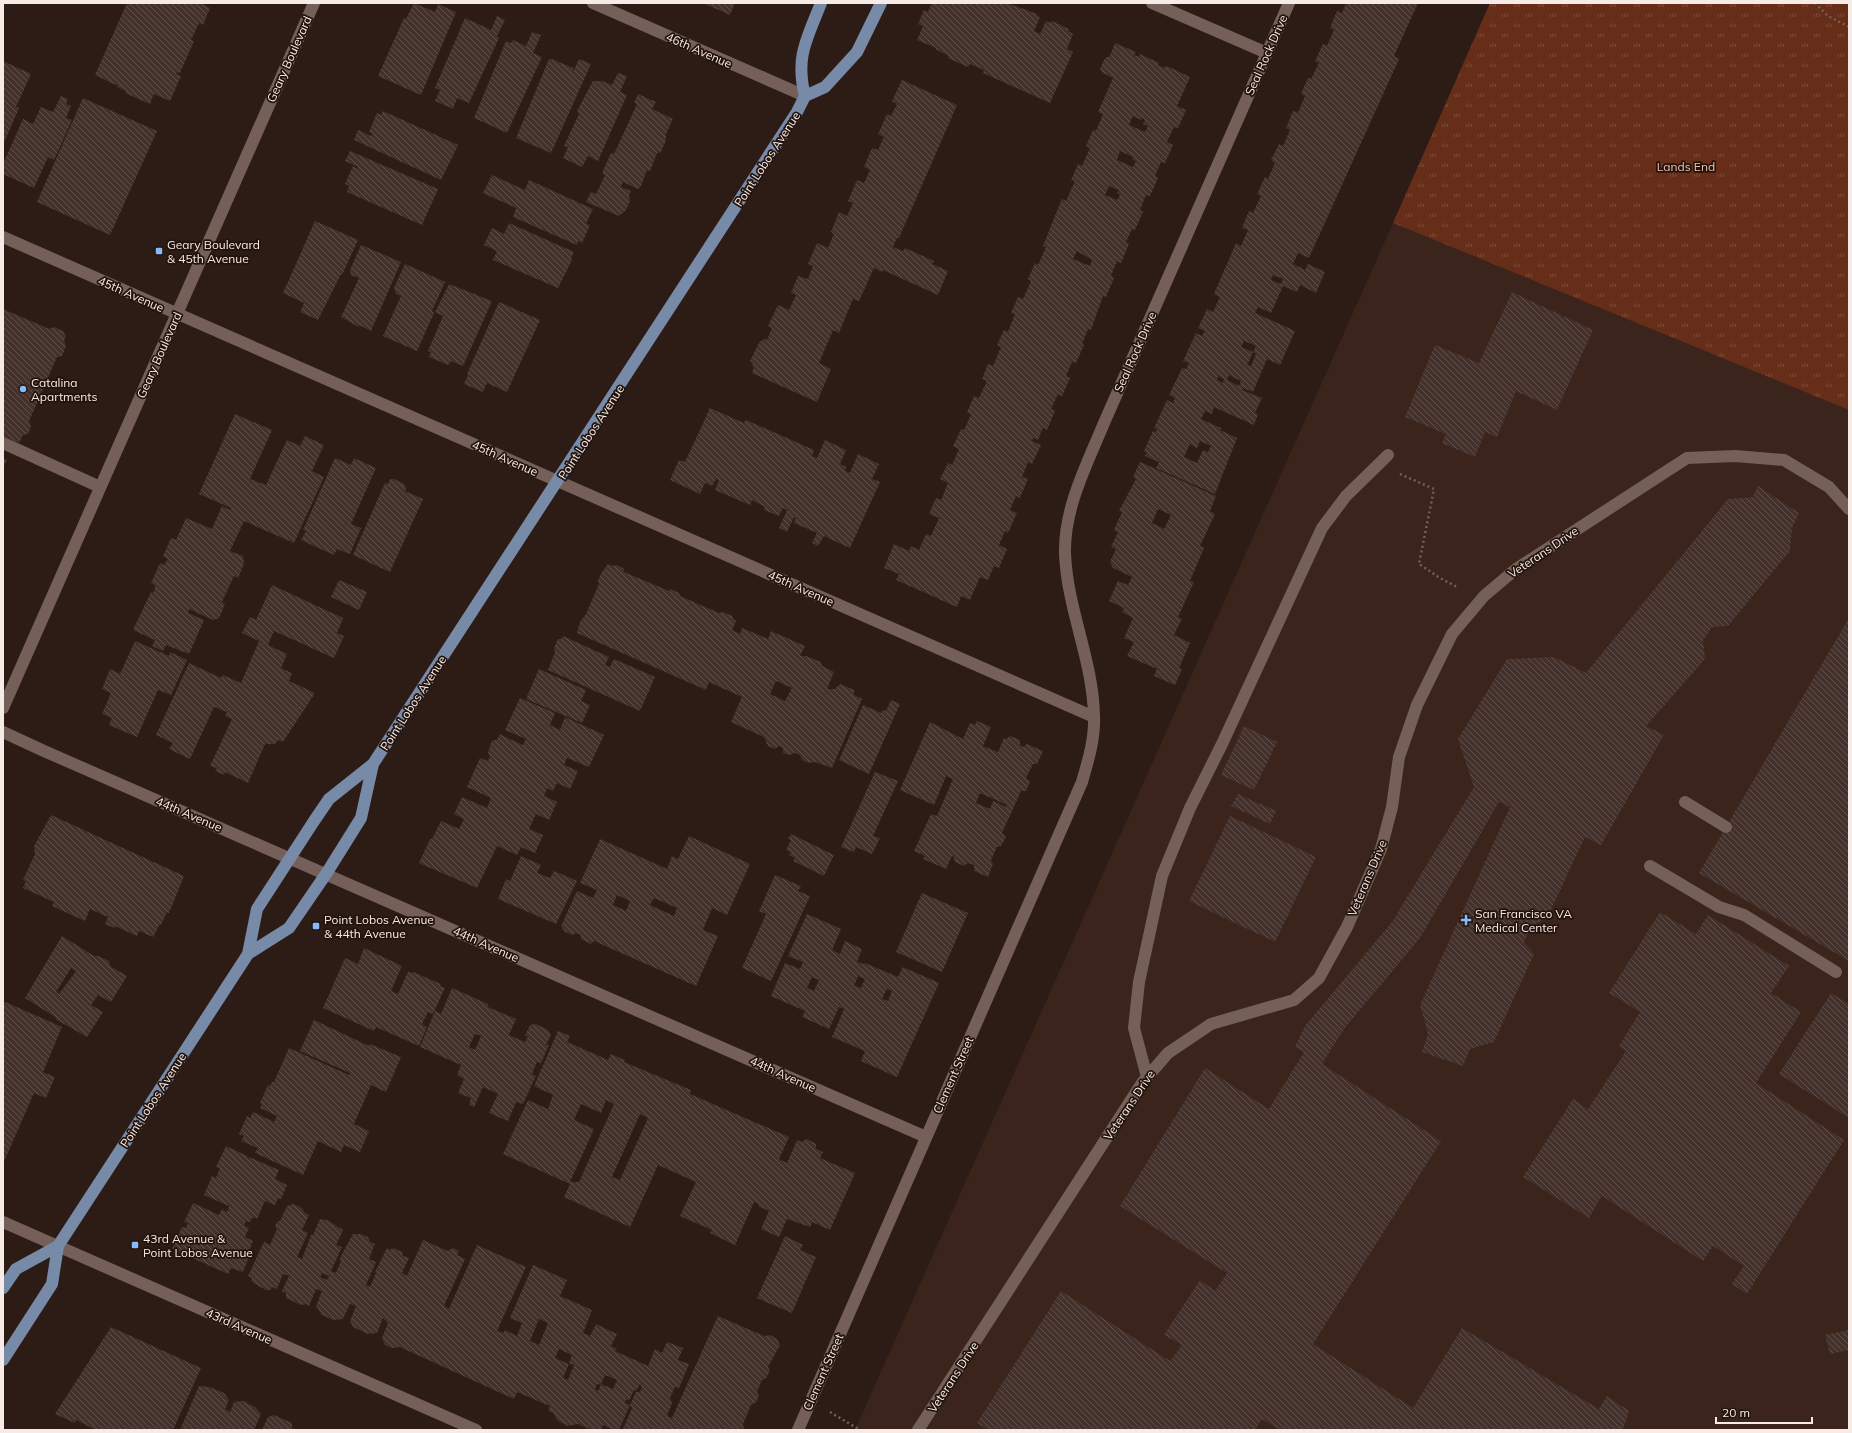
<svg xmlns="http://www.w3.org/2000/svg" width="1852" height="1433" font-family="Mulish,sans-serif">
  <defs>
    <pattern id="park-tufts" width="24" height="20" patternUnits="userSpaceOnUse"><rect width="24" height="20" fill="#662d19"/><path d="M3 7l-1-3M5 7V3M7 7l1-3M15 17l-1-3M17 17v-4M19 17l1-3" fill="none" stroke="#7d4c3a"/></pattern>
    <pattern id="building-back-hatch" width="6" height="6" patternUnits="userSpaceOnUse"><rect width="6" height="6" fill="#44312b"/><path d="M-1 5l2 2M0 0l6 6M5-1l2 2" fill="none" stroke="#604f4a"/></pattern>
  </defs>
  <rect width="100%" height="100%" fill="#2d1c16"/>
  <path fill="#3b241c" d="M1393,223L1849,410V1430H855Z"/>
  <path fill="url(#park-tufts)" d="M1490,3H1849V410L1393,223Z"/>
  <path fill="url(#building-back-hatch)" fill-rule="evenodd" d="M127,3H200L210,8L203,25L199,23L191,40L194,41L180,73L177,72L176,74L181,76L170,101L154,94L150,104L125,93L126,91L117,87L118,86L95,75Z
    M414,3L435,12L438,4L456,12L421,95L378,76L404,18L406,19Z
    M703,3H735L730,15Z
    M932,3H1007L1037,14L1036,16L1040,17L1034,31L1040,34L1046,21L1050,23L1052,21L1069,29L1068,31L1073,34L1067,49L1073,52L1050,103L983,73L984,70L970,64L968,67L948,58L949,56L935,49L936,48L917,40L923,26L918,24L924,10L928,12Z
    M1346,3H1418L1394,56L1399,59L1309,258L1298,253L1293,264L1305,270L1308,264L1325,272L1316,293L1300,285L1297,292L1283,286L1271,313L1258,307L1255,313L1295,331L1280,365L1267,359L1253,392L1243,388L1242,390L1262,398L1255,413L1258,414L1254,425L1214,407L1212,414L1205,411L1201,419L1221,428L1220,430L1237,438L1215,494L1156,468L1159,462L1145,456L1147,452L1144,451L1153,431L1156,432L1157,429L1154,428L1167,400L1173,403L1175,398L1169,395L1182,368L1186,369L1189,363L1183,361L1196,333L1202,336L1205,331L1198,328L1207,309L1213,312L1220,297L1214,294L1236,243L1241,246L1248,230L1242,228L1249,211L1253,213L1261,196L1257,194L1265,177L1268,179L1275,163L1271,160L1279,144L1283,146L1290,130L1286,128L1293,111L1298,113L1305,96L1301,94L1308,78L1311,79L1319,63L1315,61L1323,44L1327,46L1334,30L1330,28L1337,11L1342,13ZM1273,275L1283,279L1281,284L1271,280ZM1244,341L1256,346L1253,352L1256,354L1251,366L1247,365L1253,352L1241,347ZM1229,375L1241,381L1239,386L1227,380ZM1218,376L1224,379L1223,383L1217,380ZM1200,441L1211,446L1208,452L1203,450L1197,463L1184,457L1190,444L1197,448Z
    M497,16L505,20L497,36L499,38L469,103L457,98L453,109L435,101L440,90L435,88L465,18L491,30Z
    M532,32L541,35L533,53L542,57L507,133L474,118L506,41L511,43L513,40L526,46Z
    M1115,43L1136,52L1134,55L1139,57L1140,54L1159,63L1158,65L1164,68L1167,66L1190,77L1177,106L1186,110L1178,128L1174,127L1167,142L1173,145L1165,163L1161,162L1155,176L1158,178L1150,196L1146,195L1140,210L1143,212L1135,230L1132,229L1126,242L1129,244L1121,263L1117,261L1111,276L1114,278L1106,297L1103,296L1091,330L1088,329L1082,344L1084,345L1076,363L1072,362L1066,376L1070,378L1062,396L1058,394L1051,409L1055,411L1047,430L1043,428L1038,440L1033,438L1032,441L1041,445L1032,464L1028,462L1022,477L1028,479L1020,498L1016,496L1010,510L1017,513L1008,533L1005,531L999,545L1007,549L999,568L994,566L988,580L980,577L970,600L961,596L957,607L896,580L899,574L884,568L894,544L909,551L911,546L919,550L926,534L931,536L939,518L929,514L936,498L941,500L948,483L940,479L948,463L952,465L959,449L953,446L961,429L964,430L971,414L967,412L974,396L979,398L987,381L982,379L988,364L993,366L1001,347L997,345L1004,330L1008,332L1015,314L1011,313L1018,297L1023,299L1031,281L1028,279L1035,263L1038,265L1046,247L1043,246L1057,211L1062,199L1066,201L1075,181L1071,180L1078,164L1082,166L1090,148L1086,146L1093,130L1096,131L1103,114L1098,112L1113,78L1103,73L1100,69L1105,58L1110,56ZM1133,116L1141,120L1142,118L1145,120L1143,124L1148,126L1145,132L1129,125ZM1120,151L1133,157L1132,159L1136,161L1133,167L1117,160ZM1109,186L1119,190L1117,193L1120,195L1117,200L1105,195ZM1077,251L1092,260L1090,266L1073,259Z
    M549,59L551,60L552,59L573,68V72L579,59L591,64L551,153L516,138Z
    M3,61L31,74L16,107L19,108L3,145Z
    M618,73L627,76L620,92L627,95L598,161L588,156L582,167L563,158L568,147L564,146L579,114L577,111L593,81H602L612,85Z
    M902,80L957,105L899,238H897L893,247L903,251L905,248L934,261L932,264L948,271L938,295L883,270L882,272L874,268L859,301L853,299L839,333L833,330L819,363L831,369L817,402L752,373L754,367L752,366L753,363L750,361L760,341H762L764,339L767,340L772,328L768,326L778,305L789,310L796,295L791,293L798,276L808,279L813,266L808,264L817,243L828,248L834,234L831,232L839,212L847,216L853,203L848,201L857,180L864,183L870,170L864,167L872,148L878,150L884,137L878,134L887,114L891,116L897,104L892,101Z
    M638,94L656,102L652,109L673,119L666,134V140L661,152L657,153L650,171L647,170L641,186L638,189L623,182L621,187L631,191L629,196L630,201L626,210L619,216L586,202L591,192L596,194L605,175L602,173L611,153L614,154L637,104L634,103Z
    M61,96L68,99L66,104L71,106L66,118L72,120L54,160L48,157L34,188L3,174V164L23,119L33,124L41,107L53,112Z
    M83,98L157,131L110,235L37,202Z
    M383,111L458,145L441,180L354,140L358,130L371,136L373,134L369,132L377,113L381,115Z
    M350,151L438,189L422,225L347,192L349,186L345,184L353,166L357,169L358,167L345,161Z
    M492,175L525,190L529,180L593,209L586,224L590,225L582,243L578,241L577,245L513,217L516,208L483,193Z
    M315,221L358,240L342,275L341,274L318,320L300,312L304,303L283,293Z
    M509,223L574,252L571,258L572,260L558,288L493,260L497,251L484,245L492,228L504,234Z
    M361,245L401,262L371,331L359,325V327L341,317L359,278L351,275L350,270Z
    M405,264L445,282L432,311L434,313L417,351L383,336L401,296L396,294L394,288Z
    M449,284L492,301L463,366L451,361L448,365L429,357L431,352L428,351L443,316L435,312Z
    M1512,292L1593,330L1557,410L1516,391L1497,437L1485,432L1475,457L1442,443L1446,434L1405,417L1435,345L1479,363Z
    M499,302L540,320L507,392L487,383L483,392L464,384L468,375L467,374Z
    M3,309L49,329L54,327L63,331L66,337L64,341L66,346L62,356L57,357L29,421L31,427L28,434L23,435L19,443L3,436Z
    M710,408L744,423L746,420L814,450L812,456L817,458L825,440L846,450L840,464L846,467L845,471L850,473L858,454L879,464L872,479L880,482L850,548L824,536L818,546L812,543L817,533L794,523L796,518L794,517L787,532L779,528L787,510L783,508L779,516L764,510L765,507L752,500L750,505L715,490L719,480L716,479L712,486L705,483L700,494L670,480L679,460L685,462Z
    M235,414L272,430L250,479L266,485L287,440L300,446L305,436L324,445L312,471L324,477L294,543L244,521L230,551L243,556L244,564L238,578L234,576L222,602L225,604L219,618L213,620L189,609L188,613L204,620L189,654L166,645L163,651L152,646L155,640L133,630L151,592L153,593L155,589V585L151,583L160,563L164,565L168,559L163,556L171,538L176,540L186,518L212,529L222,506L230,510L231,508L199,494Z
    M3,458L7,460L3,468Z
    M335,458L351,465L354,458L376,468L351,524L361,528L350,554L337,549L334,555L301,540L306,531L303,530Z
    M1140,462L1216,496L1210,511L1215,514L1200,546L1204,548L1190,581L1194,582L1178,617L1182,619L1174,635L1190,643L1179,668L1182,669L1175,685L1154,676L1157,669L1127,656L1134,642L1124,638L1133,618L1122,612L1124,608L1109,601L1118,581L1128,585L1132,577L1113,568L1110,562L1116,549L1111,547L1118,532L1114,530L1122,512L1119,511L1136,479L1133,477ZM1158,509L1171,515L1164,529L1152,523Z
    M390,479H394L404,484L406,488L405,491L423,499L390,572L353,555L385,483L388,484Z
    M1758,486L1799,513L1792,528L1790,551L1728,626L1712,627L1703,641L1705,659L1646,726L1664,735L1601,845L1585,837L1547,918L1531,926L1524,942L1534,954L1494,1042L1470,1049L1463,1066L1422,1052L1428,1033L1420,1005L1510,807L1499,802L1420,938L1344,1029L1322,1064L1441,1141L1313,1344L1413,1408L1462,1328L1599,1409L1607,1396L1629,1411L1623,1430H1280L1262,1419L1255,1430H988L977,1423L1061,1291L1170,1361L1182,1345L1164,1335L1200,1280L1215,1291L1227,1273L1120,1206L1205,1068L1269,1109L1304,1052L1295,1047L1305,1026L1392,922L1474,787L1458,739L1507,659L1554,657L1586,673L1728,499L1753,497Z
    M608,564L612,566L616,565L623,568L624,572L669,591L671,589L679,593L680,596L719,613L723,612L732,616L733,619L736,621L732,630L740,634L742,628L768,639L771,631L805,646L800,656H806L821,662L822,666L834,672L827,689H835L840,684L854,690V695L862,699L832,768L815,762L809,763L802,760L800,755L795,753L789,755L783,753V748L779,746L775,749L768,746L764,737L731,722L742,697L709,682L706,690L577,633L580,622L586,614L599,584L598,580L601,574ZM776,681L792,688L785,701L770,694Z
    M339,580L367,592L359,610L331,597Z
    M272,585L343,618L337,633L344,636L334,658L274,631L268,645L287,654L281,668L292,673L289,681L315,693L283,742L278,740L275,744H265L248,783L225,772L224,775L215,771L217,768L210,766L232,719L225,716L227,712L214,707L190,759L169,749L173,743L156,735L189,663L221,678L223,675L241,683L259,641L242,633L250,617L256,620Z
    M1849,618V961L1699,873Z
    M563,636L609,657L605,665L610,667L614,659L655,677L640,711L548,670L555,652L554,648L558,639H561Z
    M135,641L169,656L170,652L187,660L171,695L158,690L137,737L109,725L112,718L102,714L111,693L102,689L110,669L120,674Z
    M539,669L586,690L581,701L590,705L582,723L526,699Z
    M520,698L555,713L550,725L560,730L565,717L604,735L589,767L567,758L564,765L578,771L570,789L557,783L553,791L547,788L544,796L557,802L549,820L536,814L529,829L543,835L535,853L521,847L517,855L497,846L477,888L419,863L430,839H432L441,821L459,829L464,819L454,814L462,797L487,808L491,798L467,787L480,758L487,761L490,757L488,752L492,741L498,739L499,734L523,745L526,739L505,730Z
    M891,700L900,704L869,774L839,760L863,705L881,713L883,710L886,711Z
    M977,721L991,727L983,746L998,752L1004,738L1006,739L1010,736L1020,740V745L1023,747L1027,744L1043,751L1037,764H1033L1026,778L1030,782L1026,791H1021L1002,833L1006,837L1001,846L997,847L991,860L993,864L988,877L974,871V865L968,863L964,866L955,862L954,857L952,856L946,869L923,859L925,856L914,851L931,814L937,816L953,779L946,776L934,805L900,790L930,722L963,739L970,723L975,725ZM980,793L1007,805L1006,807L993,801L990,809L976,803Z
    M1244,726L1277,742L1254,790L1221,775Z
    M875,772L898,781L873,836L880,838L872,854L856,847L854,852L841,847Z
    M1238,794L1276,811L1270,824L1231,806Z
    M51,815L184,876L169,913L167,912L161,925L160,924L153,937L139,931L137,936L115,926L114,928L105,924L108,917L90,909L85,921L52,906L54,902L23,888L26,881L23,880L35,854L34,846Z
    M1230,816L1316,857L1275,942L1189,901Z
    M791,834L834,855L824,876L793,861L795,858L789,855L791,852L786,850L791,840L788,839Z
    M689,836L750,864L727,915L712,908L703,930L718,936L696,986L594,941L591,944L581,939V935L576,933L573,935L565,932L561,926L577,891L593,898L597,890L580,883L600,839L667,869L672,856L678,859ZM617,895L630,901L626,911L613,905ZM654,898L677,908L674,916L650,905Z
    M521,856L541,865L537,873L550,878L554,871L577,881L556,924L498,899L506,879L510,881Z
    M775,875L801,886L798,891L810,896L771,981L742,968L766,914L759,911Z
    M922,893L968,913L942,972L896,952Z
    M1660,912L1696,934L1708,915L1789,966L1771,993L1801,1012L1756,1083L1844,1140L1747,1294L1732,1284L1744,1266L1713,1246L1703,1261L1602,1196L1589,1218L1523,1177L1573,1099L1588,1109L1626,1051L1619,1046L1640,1012L1609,993Z
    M807,914L841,929L832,950L840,954L845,941L862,949L857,962L864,964L865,963L898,977L903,967L939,983L897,1077L861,1061L865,1051L832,1037L844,1009L839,1007L829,1029L802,1017L805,1011L771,996L785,963L800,969L803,962L788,956ZM858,976L865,979L861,988L854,986ZM812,977L819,980L814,991L807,988ZM887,989L892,991L888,1001L882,999Z
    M62,936L94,956H98L109,961L110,966L127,976L111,1002L98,995L91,1005L103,1012L87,1037L57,1020L55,1017L25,998ZM71,968L76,971L71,978L59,994L56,992Z
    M364,948L402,966L391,991L398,994L408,972L412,973L413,972L441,984L440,986L445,988L433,1014L428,1012L422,1024L427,1027L419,1046L376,1027L374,1031L323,1008L345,958L358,964Z
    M452,988L488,1004V1007L516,1019L509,1035L525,1042L528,1036H525L530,1025L536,1024L548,1030L551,1035L546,1045H549L541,1063L537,1062L532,1074L536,1076L523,1104L516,1102L508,1121L489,1113L498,1094L483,1087L474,1107L469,1105L471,1098L458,1093L464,1079L457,1075L461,1065L420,1047L435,1011L441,1014ZM475,1034L481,1036L475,1050L469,1047Z
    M1831,993L1849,1004V1118L1779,1074Z
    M3,1001L62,1027L43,1072L55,1077L46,1098L34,1093L3,1164Z
    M314,1020L369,1046L370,1044L401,1057L386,1092L371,1085L354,1124L369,1131L360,1152L344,1145L341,1152L318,1141L303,1175L255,1153L258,1148L241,1141L244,1136L239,1134L247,1116L250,1118L253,1112L274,1122L277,1116L260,1108L262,1104L260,1103L268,1085L270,1086L272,1082H274L289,1048L349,1075L350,1073L300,1051Z
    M558,1031L570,1036L567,1042L608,1060L611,1054L625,1060L624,1062L691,1090L690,1094L789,1137L779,1159L787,1163L797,1140L801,1142L807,1139L816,1144V1149L823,1152L820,1158L855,1173L830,1230L812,1222L810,1227L787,1219L779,1237L761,1229L769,1211L758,1206L759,1204L754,1202L735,1245L710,1233L712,1230L680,1216L696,1182L658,1165L630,1227L564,1197L570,1184L503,1154L528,1100L548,1109L553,1095L534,1086ZM606,1100L614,1104L579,1182H570L594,1129L574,1120L581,1104L601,1113ZM640,1114L648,1118L620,1180L612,1177Z
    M226,1146L247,1156L248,1159L249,1157L279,1170L275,1179L287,1185L281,1199L278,1198L275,1205L265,1201L257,1219L253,1217L250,1222L246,1221L244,1226L249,1228L245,1237L253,1241L247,1256L249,1257L243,1272L231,1268L228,1274L172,1249L182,1227L186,1228L188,1223L184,1222L193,1203L219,1215L222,1209L227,1212L229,1206L204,1195L212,1176L216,1178L220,1168L216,1167Z
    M293,1204L302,1208L304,1212L309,1215L302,1230L308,1233L297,1257L302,1259L311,1235H313L320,1219L327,1220L343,1230L336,1245L342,1247L331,1271L336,1273L341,1261L340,1258L353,1234H360L368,1237L370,1242L375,1244L369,1259L376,1262L366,1285L370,1287L376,1273L375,1272L387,1248L390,1250L394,1248L402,1252L403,1256L409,1258L402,1273L407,1276L423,1240L448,1251L453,1248L459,1251L457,1255L465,1259L444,1306L449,1309L477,1245L526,1267L497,1331L503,1333L505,1330L517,1336L522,1323L510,1318L533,1265L567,1280L560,1296L592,1310L583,1333L590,1336L596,1324L617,1334L611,1346L617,1349L615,1351L648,1366L655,1349L662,1353L667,1342L683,1348L678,1360L689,1364L679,1388L675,1387L670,1398L672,1403L667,1416L672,1418L718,1316L764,1336L770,1335L777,1339L780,1345L768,1367L770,1371L766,1378L762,1380L757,1392L759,1396L756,1402L751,1405L743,1424L744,1430H625L623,1429L632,1408L630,1405L636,1392H640L642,1387L640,1384L636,1391L634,1390L629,1401L626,1399L625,1403L630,1405L619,1430H614L603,1425L601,1430H592L578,1424L568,1426L558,1421L553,1413L548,1411L550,1406L517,1392L514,1399L400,1347L392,1348L385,1345L382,1338L388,1323L383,1318L377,1333L368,1334L353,1327L350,1321L356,1306L350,1304L343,1319L333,1320L322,1315L316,1306L322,1291L316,1289L309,1306L306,1304L301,1305L286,1298V1293L282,1291L289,1276L283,1274L277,1289L272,1287L271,1290H266L255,1284L251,1281L252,1278L248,1276L264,1242L270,1245L277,1229L275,1226L277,1222L280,1221L287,1206ZM322,1273L329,1276L327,1280L320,1277ZM539,1319L548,1323L539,1345L530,1341ZM559,1349L572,1355L569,1363L574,1365L568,1380L563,1378L569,1364L555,1358ZM605,1375L617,1380L613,1389L601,1384ZM597,1384L601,1385L598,1391L595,1389Z
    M785,1236L803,1245L800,1250L816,1257L792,1313L757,1298Z
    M111,1327L201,1368L173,1430H96L76,1420L75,1423L55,1414Z
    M1849,1330V1350L1830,1354L1825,1335Z
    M199,1386L209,1387L224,1393L229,1400L225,1409L230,1412L234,1402L243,1401L255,1407L261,1414L254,1430H180Z
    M274,1415L292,1423V1428L296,1430H262L268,1417Z"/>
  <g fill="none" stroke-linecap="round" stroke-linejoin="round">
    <path stroke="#70615c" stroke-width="2.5" stroke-dasharray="2 3" stroke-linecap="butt" d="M1815,3L1828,16L1849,27
      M1400,474L1434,489L1419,564L1440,578L1457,587
      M830,1412L860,1430"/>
    <path stroke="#746059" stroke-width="12" d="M593,3L805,96
      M1152,3L1267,53
      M3,237L1094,717
      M3,443L100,487
      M3,708L314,3
      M3,732L44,751L926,1137
      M1685,802L1726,827
      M1650,866L1719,907L1744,915L1836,972
      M1147,1077L1134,1028L1139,982L1162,876L1190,808L1222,744L1322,528L1346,496L1388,455
      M3,1222L476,1430
      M798,1430L1082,782C1088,761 1095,739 1094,716C1093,660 1067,609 1065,553C1064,508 1087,464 1104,423L1289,3
      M918,1430L1142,1083L1168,1053L1211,1024L1294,1000L1319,978L1347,927L1381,849L1392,807L1399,757L1417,705L1452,634L1484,596L1516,569L1687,458L1735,456L1784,460L1829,487L1849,509"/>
    <path stroke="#778aa7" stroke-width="12" d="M805,96C795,57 807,39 821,3
      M248,954L289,928L326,874L361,818L373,764
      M3,1288L16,1269L58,1246
      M3,1360L52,1284L58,1246L248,954L257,909L314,821L329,799L373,764L797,112L805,96L825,87L857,52L881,3"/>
  </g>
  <g fill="#85bbfb" stroke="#23130d" stroke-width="1.5">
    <rect x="155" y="247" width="8" height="8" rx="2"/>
    <circle cx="23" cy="389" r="4"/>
    <path d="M1464 914h4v4h4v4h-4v4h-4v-4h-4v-4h4z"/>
    <rect x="312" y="922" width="8" height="8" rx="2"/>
    <rect x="131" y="1241" width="8" height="8" rx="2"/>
  </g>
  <g text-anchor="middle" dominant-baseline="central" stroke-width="3.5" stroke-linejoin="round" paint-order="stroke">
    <g font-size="12" fill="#f7ebe7" stroke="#23130d">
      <text transform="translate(699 50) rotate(24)">46th Avenue</text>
      <text transform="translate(1266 55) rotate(-66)">Seal Rock Drive</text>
      <text transform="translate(289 59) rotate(-66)">Geary Boulevard</text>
      <text transform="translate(767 159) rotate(-57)">Point Lobos Avenue</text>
      <text transform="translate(131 294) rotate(24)">45th Avenue</text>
      <text transform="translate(1135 352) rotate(-66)">Seal Rock Drive</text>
      <text transform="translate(159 355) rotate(-66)">Geary Boulevard</text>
      <text transform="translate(591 432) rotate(-57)">Point Lobos Avenue</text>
      <text transform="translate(505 458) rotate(24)">45th Avenue</text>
      <text transform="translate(1543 552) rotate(-34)">Veterans Drive</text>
      <text transform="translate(801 588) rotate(24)">45th Avenue</text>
      <text transform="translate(413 703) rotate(-57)">Point Lobos Avenue</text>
      <text transform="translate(189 814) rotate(23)">44th Avenue</text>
      <text transform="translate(1367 878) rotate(-67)">Veterans Drive</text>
      <text transform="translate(486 944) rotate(24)">44th Avenue</text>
      <text transform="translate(783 1074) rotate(24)">44th Avenue</text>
      <text transform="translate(953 1075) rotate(-66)">Clement Street</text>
      <text transform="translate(153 1100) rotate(-57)">Point Lobos Avenue</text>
      <text transform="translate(1129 1105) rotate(-56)">Veterans Drive</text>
      <text transform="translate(239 1326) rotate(24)">43rd Avenue</text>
      <text transform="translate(823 1372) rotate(-66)">Clement Street</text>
      <text transform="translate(953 1377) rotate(-57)">Veterans Drive</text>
    </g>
    <g font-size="12" fill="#f3c0ae" stroke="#23130d">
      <text x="1686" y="166">Lands End</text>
    </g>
    <g font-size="12" fill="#f7ebe7" stroke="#23130d" text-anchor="start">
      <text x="167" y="244">Geary Boulevard<tspan x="167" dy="14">&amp; 45th Avenue</tspan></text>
      <text x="31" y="382">Catalina<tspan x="31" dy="14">Apartments</tspan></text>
      <text x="1475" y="913">San Francisco VA<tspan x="1475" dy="14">Medical Center</tspan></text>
      <text x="324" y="919">Point Lobos Avenue<tspan x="324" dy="14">&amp; 44th Avenue</tspan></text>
      <text x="143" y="1238">43rd Avenue &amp;<tspan x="143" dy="14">Point Lobos Avenue</tspan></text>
    </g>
  </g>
  <rect width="1852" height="1433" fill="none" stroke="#f7ebe7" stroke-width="8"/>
  <path d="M1716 1417v6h96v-6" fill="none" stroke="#f7ebe7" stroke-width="2"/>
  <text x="1722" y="1417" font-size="12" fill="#f7ebe7" stroke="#23130d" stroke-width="3" paint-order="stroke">20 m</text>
</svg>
